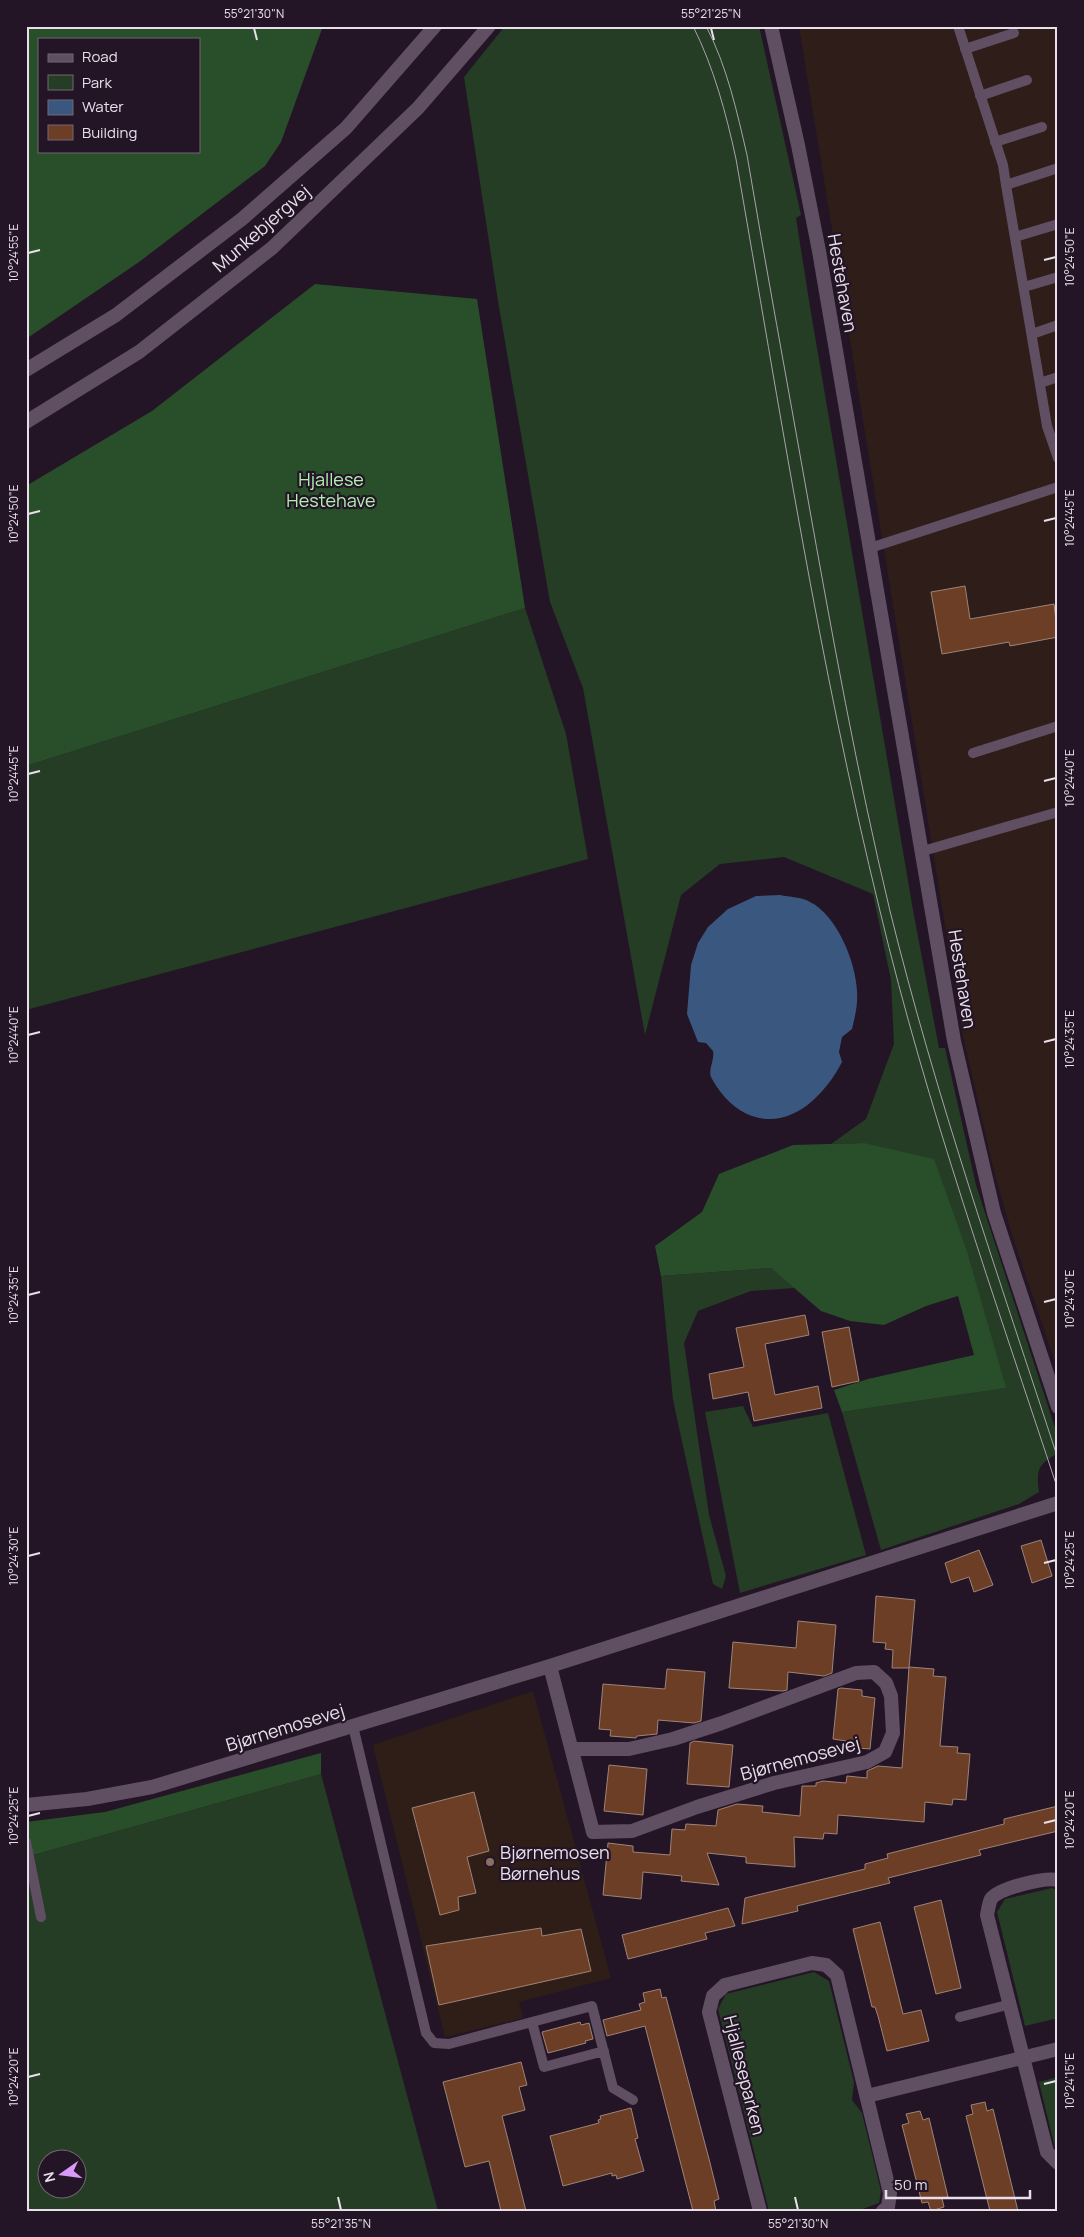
<svg xmlns="http://www.w3.org/2000/svg" width="1084" height="2237" font-family="Manrope,sans-serif">
  <rect width="100%" height="100%" fill="#231526"/>
  <path fill="#2f1d19" d="M799,26H1058V1371L1012,1235L995,1175L963,1036Z"/>
  <path fill="#2f1e17" d="M533,1691L611,1978L519,2002L523,2018L445,2037L373,1745Z"/>
  <path fill="#243d24" fill-rule="evenodd" d="M505,26H759L801,215L796,218L810,307L913,910L939,1048H945L976,1185L1058,1437V1453C1038,1465 1036,1469 1039,1492L1019,1504L881,1550L842,1412L1005,1388L968,1254L864,1143L831,1144L866,1119L894,1044L891,980L873,894L784,857L720,864L681,895L645,1035L583,688L550,602L498,301L464,77Z
    M525,608L566,734L588,859L26,1010V766Z
    M771,1268L795,1288L751,1291L698,1311L684,1343L709,1515L726,1576L722,1589L713,1584L673,1400L661,1276Z
    M743,1406L753,1427L828,1413L866,1555L740,1593L705,1412Z
    M321,1774L438,2211H26V1857ZM48,2160H78V2190H48Z
    M1052,1888L1058,1891V2018L1025,2026L997,1912L1005,1899Z
    M814,1972L829,1981L854,2082L852,2100L862,2113L881,2191L879,2203L857,2211H769L718,2009L726,1994Z
    M1058,2077V2150L1055,2148L1039,2082Z"/>
  <path fill="#284f2a" fill-rule="evenodd" d="M26,26H323L281,142L265,166L139,262L26,339ZM39,39H199V151H39Z
    M315,284L477,299L525,608L26,766V486L152,411Z
    M864,1143L934,1159L968,1254L1006,1388L842,1412L834,1390L868,1379L974,1355L958,1296L926,1306L884,1325L850,1321L821,1311L771,1268L661,1276L655,1246L702,1212L719,1174L793,1145Z
    M321,1753V1774L26,1857V1822L105,1812Z"/>
  <path fill="#3a5780" d="M780,895C789,897 802,897 810,902C837,915 856,963 857,991C858,1004 855,1017 852,1029L842,1037L839,1052L842,1062C824,1097 787,1134 745,1113C731,1106 718,1091 711,1077C708,1068 715,1060 713,1051L706,1043L698,1042L687,1014L691,965L698,943L708,927L728,909L756,896Z"/>
  <path fill="#6d3e26" stroke="#9e8377" d="M965,586L970,619L1054,604L1058,637L1010,646L1009,642L942,654L931,592Z
    M805,1315L809,1335L765,1344L775,1395L818,1386L822,1408L754,1421L748,1392L713,1399L709,1374L744,1367L736,1328Z
    M849,1327L859,1381L832,1387L822,1332Z
    M1041,1540L1052,1576L1032,1583L1021,1546Z
    M979,1550L993,1585L974,1592L969,1577L951,1583L945,1563Z
    M876,1596L915,1600L909,1668H892L893,1650L885,1649L886,1643L873,1642Z
    M798,1621L836,1625L832,1673L824,1676L788,1672L787,1690L783,1691L729,1688L733,1642L796,1648Z
    M909,1667L934,1669L933,1676L946,1677L940,1746L958,1747L957,1753L970,1754L966,1800L953,1799L952,1805L925,1802L924,1822L838,1815L837,1834L824,1833L823,1839L794,1837L795,1867L746,1863V1857L707,1853L719,1885L681,1881L682,1876L643,1872L641,1899L603,1895L608,1843L633,1846V1852L670,1855L672,1829L685,1830L686,1824L716,1826L718,1810L737,1804L763,1806L762,1812L800,1816L802,1786H816V1783L823,1781L846,1783L847,1776L867,1778V1771L878,1766L902,1768Z
    M667,1669L705,1672L701,1721L694,1723L658,1720L657,1734L637,1736L636,1738L610,1736L611,1730L599,1729L603,1684L665,1689Z
    M841,1688L862,1690V1696L875,1698L870,1749L846,1747V1741L833,1739L838,1689Z
    M694,1741L733,1745L729,1787L687,1784L690,1743Z
    M609,1765L647,1769L643,1815L604,1811Z
    M474,1792L489,1851L467,1857L476,1893L458,1897L459,1910L440,1915L412,1808Z
    M1058,1806V1831L979,1850L981,1855L888,1878L890,1883L797,1906L798,1911L742,1924L745,1898L865,1869V1864L888,1858L887,1854L1004,1824V1819Z
    M941,1900L961,1988L936,1994L914,1907Z
    M728,1908L735,1926L705,1933L707,1939L628,1959L622,1935Z
    M880,1922L903,2014L921,2010L929,2041L887,2051L878,2016L875,2007H872L853,1929Z
    M541,1928L542,1936L581,1929L591,1971L439,2005L426,1946Z
    M660,1989L662,1998L666,1997L709,2159L719,2199L714,2201L716,2211H693L645,2026L607,2036L603,2020L641,2010L639,2004L645,2002L643,1993Z
    M580,2022L581,2025L589,2023L593,2039L585,2041L586,2043L548,2053L542,2032Z
    M521,2062L527,2085L519,2087L525,2110L502,2116L526,2211H501L489,2161L465,2167L443,2082Z
    M985,2102L987,2111L993,2109L1018,2211H990L966,2116L973,2114L971,2105Z
    M631,2108L638,2138L635,2139L644,2171L617,2179L616,2175L612,2176V2173L563,2186L550,2136L599,2123L598,2120L601,2119L600,2116Z
    M920,2111L923,2120L929,2118L948,2197L942,2198L944,2207L931,2211L928,2202L922,2203L902,2125L909,2123L906,2114Z"/>
  <g fill="none" stroke-linecap="round" stroke-linejoin="round">
    <path stroke="#604f63" stroke-width="10" d="M958,26L1003,165L1006,185
      M965,49L1014,33
      M980,96L1027,80
      M995,142L1042,127
      M1055,169L1006,185L1047,426L1058,458
      M1015,237L1058,224
      M1024,287L1058,277
      M1032,334L1058,325
      M1040,383L1058,377
      M870,548L1058,487
      M973,753L1058,726
      M923,851L1058,812
      M353,1726L426,2033L434,2043L449,2044L592,2006L613,2088L633,2100
      M26,1842L41,1917
      M960,2017L1011,2004
      M532,2022L544,2067L604,2051"/>
    <path stroke="#604f63" stroke-width="14" d="M771,26L798,145L819,251L954,1041L994,1213L1058,1407
      M550,1666L593,1832L632,1831L697,1807L774,1783L867,1762L885,1752L893,1733L891,1696L886,1683L874,1672L856,1673L722,1723L673,1739L629,1749H572
      M26,1805L87,1799L152,1787L550,1666L1058,1503
      M1058,1880C1045,1877 999,1888 991,1899C989,1903 988,1910 987,1915L1047,2152L1058,2163
      M867,2096L1058,2049
      M760,2211L709,2012L713,1996L725,1985L812,1963L826,1965L837,1975L890,2193L888,2207L883,2211"/>
    <path stroke="#604f63" stroke-width="14" d="M26,370L116,315L242,219L346,128L435,26
      M26,422L139,352L272,248L418,108L489,26"/>
    <path stroke="#aca1ae" stroke-width="1" d="M693,26C714,68 726,113 736,159C780,410 819,663 880,911C927,1107 995,1299 1058,1490
      M706,26C727,66 737,112 747,155C766,268 787,381 807,494C832,634 857,773 890,911C936,1097 999,1278 1058,1459"/>
  </g>
  <path fill="none" stroke="#e8dfea" stroke-width="2" d="M254,28L257,40M711,28L714,40M28,253L40,250M1044,260L1056,257M28,514L40,511M1044,521L1056,518M28,774L40,771M1044,781L1056,778M28,1035L40,1032M1044,1042L1056,1039M28,1295L40,1292M1044,1302L1056,1299M28,1556L40,1553M1044,1563L1056,1560M28,1816L40,1813M1044,1823L1056,1820M28,2077L40,2074M1044,2084L1056,2081M338,2197L341,2210M795,2197L798,2210"/>
  <circle fill="#8d6e63" stroke="#231526" stroke-width="2" cx="490" cy="1862" r="5"/>
  <g text-anchor="middle" dominant-baseline="central" stroke-width="4.5" stroke-linejoin="round" paint-order="stroke">
    <g font-size="18" fill="#e8dfea" stroke="#231526">
      <text transform="translate(261 228) rotate(-41)">Munkebjergvej</text>
      <text transform="translate(843 283) rotate(80)">Hestehaven</text>
      <text transform="translate(963 979) rotate(81)">Hestehaven</text>
      <text transform="translate(285 1727) rotate(-17)">Bjørnemosevej</text>
      <text transform="translate(800 1758) rotate(-15)">Bjørnemosevej</text>
      <text transform="translate(745 2075) rotate(76)">Hjalleseparken</text>
    </g>
    <g font-size="18" fill="#b1efb1" stroke="#231526">
      <text x="331" y="479">Hjallese<tspan x="331" dy="21">Hestehave</tspan></text>
    </g>
    <g font-size="18" fill="#e8dfea" stroke="#231526" text-anchor="start">
      <text x="500" y="1852">Bjørnemosen<tspan x="500" dy="21">Børnehus</tspan></text>
    </g>
  </g>
  <rect width="1084" height="2237" fill="none" stroke="#231526" stroke-width="55"/>
  <rect x="38" y="38" width="162" height="115" fill="#231526" stroke="#726674"/>
  <rect x="48" y="54" width="25" height="8" fill="#604f63" stroke="#726674"/>
  <text x="82" y="62" font-size="15" fill="#e8dfea">Road</text>
  <rect x="48" y="75" width="25" height="15" fill="#243d24" stroke="#726674"/>
  <text x="82" y="88" font-size="15" fill="#e8dfea">Park</text>
  <rect x="48" y="100" width="25" height="15" fill="#3a5780" stroke="#726674"/>
  <text x="82" y="112" font-size="15" fill="#e8dfea">Water</text>
  <rect x="48" y="125" width="25" height="15" fill="#6d3e26" stroke="#726674"/>
  <text x="82" y="138" font-size="15" fill="#e8dfea">Building</text>
  <g transform="translate(62 2174) rotate(256)"><circle r="24" fill="#231526" stroke="#726674"/>
  <path d="M0-4L9 19L0 12L-9 19Z" fill="#d89af8"/>
  <text y="-8" font-size="14" font-weight="bold" text-anchor="middle" fill="#e8dfea">N</text>
  </g>
  <path d="M886 2190v8h144v-8" fill="none" stroke="#e8dfea" stroke-width="2.5"/>
  <text x="894" y="2190" font-size="15" fill="#e8dfea" stroke="#231526" stroke-width="4" paint-order="stroke">50 m</text>
  <rect x="28" y="28" width="1028" height="2182" fill="none" stroke="#e8dfea" stroke-width="2"/>
  <g font-size="12" text-anchor="middle" fill="#e8dfea">
    <text x="254" y="18">55°21'30"N</text>
    <text x="711" y="18">55°21'25"N</text>
    <text transform="translate(14 253) rotate(-90)" y="4">10°24'55"E</text>
    <text transform="translate(1070 257) rotate(-90)" y="4">10°24'50"E</text>
    <text transform="translate(14 514) rotate(-90)" y="4">10°24'50"E</text>
    <text transform="translate(1070 518) rotate(-90)" y="4">10°24'45"E</text>
    <text transform="translate(14 774) rotate(-90)" y="4">10°24'45"E</text>
    <text transform="translate(1070 778) rotate(-90)" y="4">10°24'40"E</text>
    <text transform="translate(14 1035) rotate(-90)" y="4">10°24'40"E</text>
    <text transform="translate(1070 1039) rotate(-90)" y="4">10°24'35"E</text>
    <text transform="translate(14 1295) rotate(-90)" y="4">10°24'35"E</text>
    <text transform="translate(1070 1299) rotate(-90)" y="4">10°24'30"E</text>
    <text transform="translate(14 1556) rotate(-90)" y="4">10°24'30"E</text>
    <text transform="translate(1070 1560) rotate(-90)" y="4">10°24'25"E</text>
    <text transform="translate(14 1816) rotate(-90)" y="4">10°24'25"E</text>
    <text transform="translate(1070 1820) rotate(-90)" y="4">10°24'20"E</text>
    <text transform="translate(14 2077) rotate(-90)" y="4">10°24'20"E</text>
    <text transform="translate(1070 2081) rotate(-90)" y="4">10°24'15"E</text>
    <text x="341" y="2228">55°21'35"N</text>
    <text x="798" y="2228">55°21'30"N</text>
  </g>
</svg>
